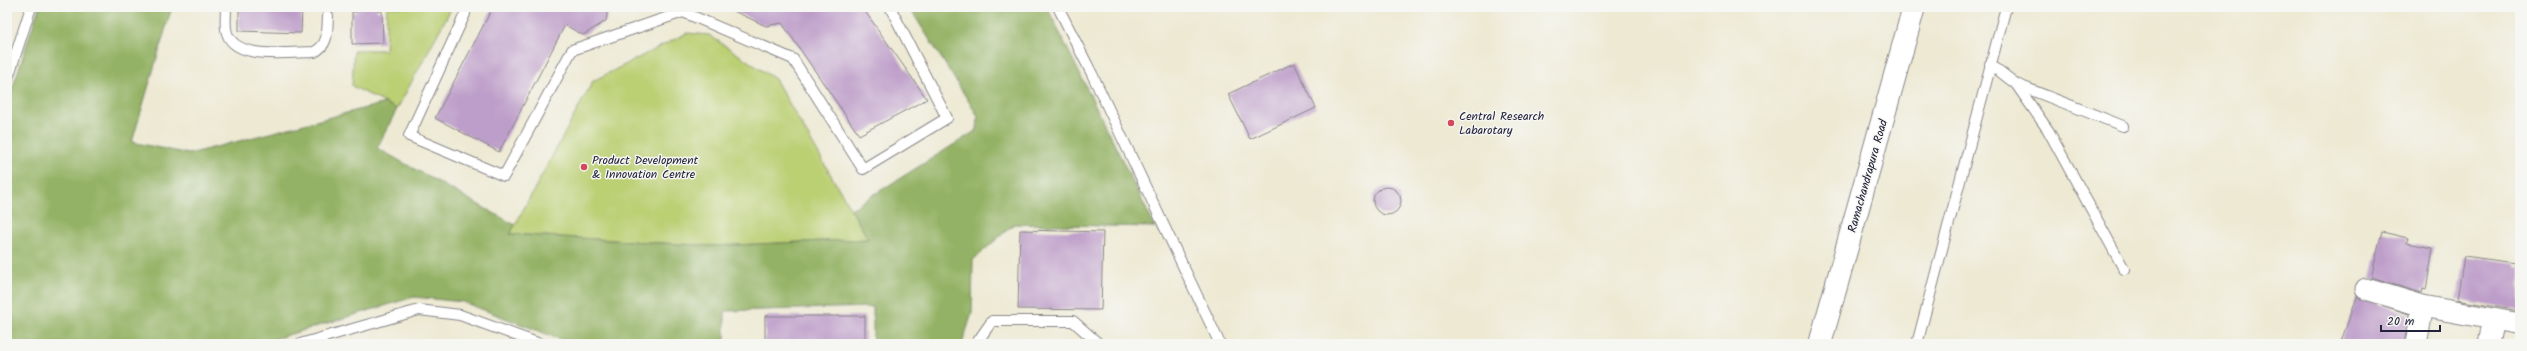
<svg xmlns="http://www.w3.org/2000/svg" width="2527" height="351" font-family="Kalam,sans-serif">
  <rect width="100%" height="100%" fill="#f6f6f2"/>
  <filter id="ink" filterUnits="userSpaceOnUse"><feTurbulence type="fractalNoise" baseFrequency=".025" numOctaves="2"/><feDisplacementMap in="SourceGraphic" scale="8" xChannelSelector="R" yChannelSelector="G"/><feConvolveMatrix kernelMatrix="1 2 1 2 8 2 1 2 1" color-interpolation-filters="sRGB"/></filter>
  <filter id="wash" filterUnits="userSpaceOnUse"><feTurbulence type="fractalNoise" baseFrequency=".012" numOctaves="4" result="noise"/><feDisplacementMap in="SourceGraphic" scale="16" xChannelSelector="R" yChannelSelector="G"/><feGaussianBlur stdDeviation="0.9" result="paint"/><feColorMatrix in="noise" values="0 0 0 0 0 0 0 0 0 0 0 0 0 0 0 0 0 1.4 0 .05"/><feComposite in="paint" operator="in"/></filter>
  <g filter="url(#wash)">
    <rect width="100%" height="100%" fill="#ede9d3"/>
    <path fill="#bbcf73" stroke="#6e7857" d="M387,7H452L397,109L352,86L354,50H385Z
      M687,33L709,35L775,79L868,239L714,246L510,234L593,81Z"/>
    <path fill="#94b265" stroke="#5b6a50" d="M39,7H172L132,142L189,154L385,103L397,109L377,148L515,225L510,234L714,246L868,239L851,209L977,130L978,116L909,7H1047L1155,227L1014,224L973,260L972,313L962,344H873V307L725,311V344H573L463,302L414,297L258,344H7V105Z"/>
    <g id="blocks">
      <path fill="#bd9dc9" d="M239,7H302L301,33L239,31Z
        M356,7H377V11H382L383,43L352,44V12H356Z
        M493,7H608L606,21L583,35L565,25L499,152L435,118Z
        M725,7H862L927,99L859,135L782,23L766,26Z
        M1294,63L1316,108L1250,139L1228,94Z
        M1373 201a14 14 0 1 1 28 0a14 14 0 1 1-28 0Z
        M1020,230L1103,232L1101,310L1018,309Z
        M2382,232L2408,238L2407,243L2433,248L2426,290L2423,289L2422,293L2371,278Z
        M2464,256L2515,263V266L2520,267V311L2457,300Z
        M2357,297L2409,314L2404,344H2340Z
        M765,316H865V344H765Z"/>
    </g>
  </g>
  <g filter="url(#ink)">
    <use href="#blocks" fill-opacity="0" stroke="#888687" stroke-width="1"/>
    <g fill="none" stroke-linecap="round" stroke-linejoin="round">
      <defs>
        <path id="service" d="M226,7C226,14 225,22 226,29C231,62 289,52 314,52C329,45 327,31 328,16
          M465,7V14L409,136L504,176L572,50L683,12L793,59L863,169L947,118L890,7
          M1058,7L1092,74L1220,344
          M1990,64L2016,84L2048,130L2124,269
          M7,81L31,7
          M2016,84L2123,126
          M300,344L419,310L460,315L540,344
          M976,344L992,321H1073L1099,344
          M1917,344L2006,7"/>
        <path id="minor" d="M2366,289L2423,306
          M2416,344L2423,306L2520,324
          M2488,344L2493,319"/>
        <path id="tertiary" d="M1820,344L1914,7"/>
      </defs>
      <use href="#service" stroke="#888687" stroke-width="12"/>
      <use href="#minor" stroke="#888687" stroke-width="23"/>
      <use href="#tertiary" stroke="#888687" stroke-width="24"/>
      <use href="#service" stroke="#fff" stroke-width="10"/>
      <use href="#minor" stroke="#fff" stroke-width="21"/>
      <use href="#tertiary" stroke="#fff" stroke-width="22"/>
    </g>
  </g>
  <g fill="#d1495b" stroke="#f6f6f2" stroke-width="1.5">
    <circle cx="1451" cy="123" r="4"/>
    <circle cx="584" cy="167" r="4"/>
  </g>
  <g text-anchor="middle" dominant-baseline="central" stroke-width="3" stroke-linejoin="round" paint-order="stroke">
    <g font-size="12" fill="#22223b" stroke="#f6f6f2" text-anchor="start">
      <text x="1459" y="116">Central Research<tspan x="1459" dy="14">Labarotary</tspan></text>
      <text x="592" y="160">Product Development<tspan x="592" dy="14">&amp; Innovation Centre</tspan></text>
    </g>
    <g font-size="12" fill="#22223b" stroke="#f6f6f2">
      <text transform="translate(1868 176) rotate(-74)">Ramachandrapura Road</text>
    </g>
  </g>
  <rect width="2527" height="351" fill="none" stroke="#f6f6f2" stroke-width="24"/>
  <path d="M2381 325v6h59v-6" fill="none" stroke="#22223b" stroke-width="2"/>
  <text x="2387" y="325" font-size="12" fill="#22223b" stroke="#f6f6f2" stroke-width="3" paint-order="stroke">20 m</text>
</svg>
